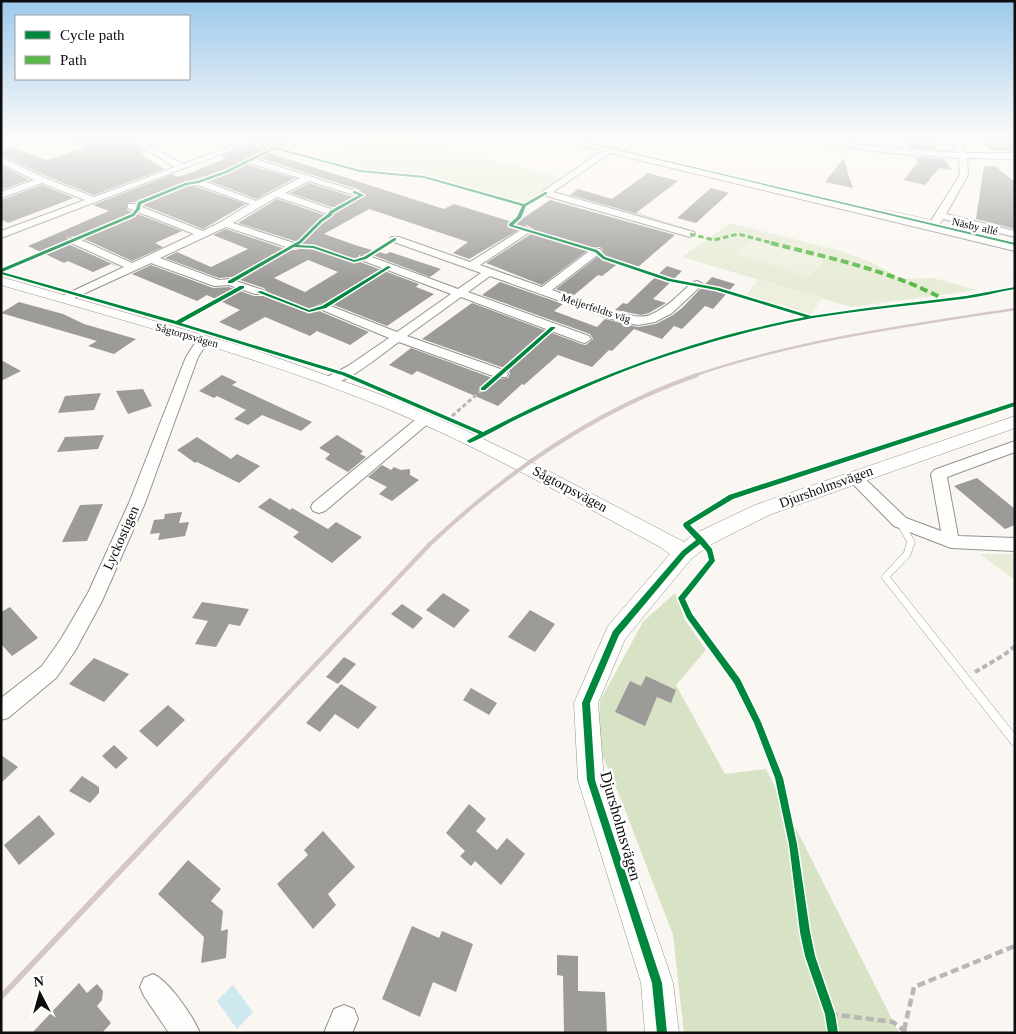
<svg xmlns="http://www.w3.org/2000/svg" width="1016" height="1034" font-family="'Times New Roman',serif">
  <rect width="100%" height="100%" fill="#faf7f2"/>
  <path fill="#e6ecd5" d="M362,140H416L554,176L559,182L520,206L444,182L379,175L336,168L250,144L259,141L317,159Z
    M730,223L842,251L873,263L902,279L933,278L977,290L851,307L682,257Z
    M980,554H1015V580Z"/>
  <path fill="#d8e2c4" d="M675,593L685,620L706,650L676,685L725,774L766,769L899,1033H684L673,935L620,797L598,745L600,701L643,622Z"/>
  <path fill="#eef0de" d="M752,239L824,260L810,277L735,254Z
    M758,280L822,299L811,315L746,295Z"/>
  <path fill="#cde8ef" d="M233,985L253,1012L237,1029L217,1001Z"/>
  <path fill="#9d9b98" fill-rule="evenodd" d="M72,140H128L146,152L140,154L164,169L94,195L46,176L1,155V150L12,147L47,160L87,147L72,141Z
    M260,140H296L266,152L444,209L454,204L516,223L550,200L675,235L638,267L619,263L602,276L598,275L573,296L556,289L601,254L603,250L600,247L591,248L542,285L486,263L531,234L533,229L527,225L469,259L453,253L468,242L369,209L324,234L358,246L386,254L390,252L441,269L430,277L370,254L359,255L358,259L360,262L419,284L416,287L434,294L387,326L329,303L319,304L316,307L319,311L369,332L350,345L317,331L310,336L265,317L240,331L219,322L240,310L207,295L197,301L132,274L151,265L213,288L229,287L254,296H263L267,292L264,288L231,277L219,278L165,258L177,252L211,267L248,249L213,235L226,229L288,250H297L300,247L298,242L238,223L277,199L327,216L335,215V208L290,193L309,183L353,197L361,192L360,190L253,156L246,161L248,165L295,178L256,199L202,178L194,179V186L246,204L203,229L135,202L127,203V210L182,231L155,243L163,247L132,261L78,236L67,237L68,244L119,267L111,264L93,272L68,261L64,263L28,246L109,211L93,205L173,174L177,177L190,173L226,158L221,156ZM308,260L338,272L305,292L274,278Z
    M904,140L931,141L937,150L909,148Z
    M1015,142V151H993L981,143Z
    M915,157L944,159L952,170L939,168L925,185L904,180L918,162Z
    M844,158L849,177L853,188L825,182Z
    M1,165L29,180L1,190Z
    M984,166H995L1015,182V229L976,219Z
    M648,173L678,181L636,213L683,227L570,195L578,189L612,199Z
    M42,185L74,198L8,223L1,219V200Z
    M711,188L729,193L696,223L677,218Z
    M667,266L682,271L653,299L666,303L649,313L641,315L615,310L623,303L627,304Z
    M712,277L735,284L713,309L705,306L682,329L674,326L662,339L634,329L612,351L609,350L592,367L558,355L524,385L522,384L498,406L417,371L412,375L389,365L411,348L495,379L508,378L510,373L507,369L422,339L472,303L581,344L586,345L593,339L590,334L482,295L500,282L563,304L554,311L597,327L605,319L638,327L656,324L673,315L682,308Z
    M19,302L63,314L84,324L136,339L114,354L88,346L97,341L1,313Z
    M1,360L21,371L1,381Z
    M222,375L237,382L232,385L312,422L301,431L262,415L248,425L234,419L246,410L217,396L214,398L199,391Z
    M143,389L152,406L128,414L116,391Z
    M101,393L94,410L58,413L65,396Z
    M104,435L98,449L57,452L65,437Z
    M337,435L363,451L360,454L366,457L348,472L325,459L330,454L319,448Z
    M197,437L231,459L237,454L260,466L239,483L197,462L195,463L177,450Z
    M382,465L391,470L394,467L401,470L410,469V475L419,480L392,501L379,494L387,487L368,477Z
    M977,478L1015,509V525L1005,529L954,486Z
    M270,498L290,510L292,508L328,529L336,522L362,537L332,563L293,537L299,532L258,507Z
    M103,504L87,541L62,542L80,505Z
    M182,512L179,523L189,522L185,536L158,540L160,533L150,534L154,520L164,519L165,514Z
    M443,593L470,610L454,628L426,610Z
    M202,602L249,609L240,626L229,624L216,647L195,644L208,621L192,618Z
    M402,604L423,618L413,629L391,614Z
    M10,607L38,638L12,656L1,644V612Z
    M530,610L555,624L535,652L508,637Z
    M344,657L356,664L338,684L326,677Z
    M94,658L129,674L104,702L69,684Z
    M646,676L676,690L671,703L657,697L645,726L615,712L630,681L641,686Z
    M341,684L377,707L358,729L335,714L320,732L306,723Z
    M471,688L497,703L489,715L463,700Z
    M168,705L185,720L157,747L139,731Z
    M114,745L128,758L116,769L102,756Z
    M1,755L18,767L1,783Z
    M82,776L99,787V793L90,803L69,791Z
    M469,804L486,819L476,831L497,850L507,838L525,854L501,885L475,861L471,866L460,856L465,851L446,833Z
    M39,815L55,834L19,865L4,845Z
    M323,831L355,867L328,894L336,905L313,929L277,884L308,855L304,850Z
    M188,860L221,889L211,901L223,911L221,931L228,929L226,958L201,963L204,937L158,894Z
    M412,926L439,938L442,931L473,944L456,992L433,982L420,1017L382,999Z
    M557,955L578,956V991L605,992L607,1033H564L563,976L557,975Z
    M79,983L87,993L97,984L103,991L102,1000L97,1006L111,1023L102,1033H32Z"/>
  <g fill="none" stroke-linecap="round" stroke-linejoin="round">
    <defs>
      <path id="service" d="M885,210L936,221L938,222L936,223L887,212L885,211Z
        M900,519L903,520L915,542L910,556L890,577L1015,734V747L1012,745L881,577L904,552L907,542L896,522Z"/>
      <path id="minor" d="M130,140H139L183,164L248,140H258L1,238V231L85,200L42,183L1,198V192L34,180L1,163V157L45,178L94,197L175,167Z
        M562,140H574L607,147L619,140H628L616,149L929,224L960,175L959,158L888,153L811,142L807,140H823L888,148L957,153L950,140H958L965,153H1015V159L967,158L968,175L946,214L1015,231V237L943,219L938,226L1015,245V251L610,153L553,192L694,232L695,234L690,237L543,195V191L602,151Z
        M252,158L359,192L354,195L309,181L285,193L334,210V214H328L277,197L233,223L297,244L298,246L297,248H289L226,227L160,258L219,280L230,279L263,290L265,292L263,294H255L229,285L214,286L151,263L68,301H60L58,299L60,297L124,267L69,242L68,240L69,238H77L132,263L194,234L128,208V204H134L203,231L221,222L250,204L195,184V180H201L256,201L300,178L249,163L248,161Z
        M526,227L531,230L530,232L480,265L542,287L592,249H600L601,251L600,253L552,290C573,297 631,323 650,315C667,308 679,294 693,282L697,281L703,284L672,313L655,322L638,325L611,319L490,276L468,292L589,336L591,339L585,343L581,342L461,297L407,336L506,371L508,374L506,377H496L399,342C384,352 343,388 325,384L323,381L325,378L348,366L389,338L320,309L318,307L320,305H328L397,332L451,294L361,260L360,258L361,256H369L458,289L481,273L391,241L390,239L391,237H399L470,262Z
        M203,336L209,340L198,357L145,503L102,601L75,651L56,678L8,718L1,720V698L42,666L61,639L88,593L129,503L186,357L199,337Z
        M425,414L430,416L432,419L430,422L325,511L319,513L313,511L311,507L313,503L420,416Z
        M1015,441V452L947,477L958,536L1015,538V551L951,548L894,526L846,477L849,473L854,472L859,473L906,518L941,531L931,474L934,470Z
        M153,974C169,981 193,1016 200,1033H169L144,996L140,987L144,978Z
        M344,1005L354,1009L358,1019L352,1033H324L334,1009Z"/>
      <path id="tertiary" d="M1,277L252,349L396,400L467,431L537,465L684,542L694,534L755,505L1015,416V428L769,515L708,546L691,559L625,639L598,703L604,780L673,983L679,1033H645L641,983L578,780L574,703L608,626L670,554L660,547C569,498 479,446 383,407C259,357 130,322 1,285Z"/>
    </defs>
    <use href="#service" stroke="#949290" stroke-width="1"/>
    <use href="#minor" stroke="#949290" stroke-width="2"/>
    <use href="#tertiary" stroke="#949290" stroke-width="1"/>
    <path stroke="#b8b7b6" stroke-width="3" stroke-dasharray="4.5 2.5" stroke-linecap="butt" d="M452,416L483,389"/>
    <path stroke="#b8b7b6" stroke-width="4" stroke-dasharray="5.5 3" stroke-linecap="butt" d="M975,672L1004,655L1015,646"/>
    <path stroke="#b8b7b6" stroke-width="4.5" stroke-dasharray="8 4" stroke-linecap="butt" d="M830,1014L893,1022L907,1033
      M904,1030L914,987L1015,946"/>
    <use href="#service" fill="#fefefd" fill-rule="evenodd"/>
    <use href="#minor" fill="#fefefd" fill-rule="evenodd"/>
    <use href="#tertiary" fill="#fefefd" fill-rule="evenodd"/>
    <path stroke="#d5c7c8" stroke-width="2.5" d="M693,376C797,340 907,326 1015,309"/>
    <path stroke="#d5c7c8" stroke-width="4" d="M429,545C507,471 594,411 697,375"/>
    <path stroke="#d5c7c8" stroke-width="4.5" d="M225,760L430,544"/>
    <path stroke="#d5c7c8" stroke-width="5.5" d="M1,997L226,759"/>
    <path stroke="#58b947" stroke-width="3" stroke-dasharray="5.5 3" stroke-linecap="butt" d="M690,234L714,240L738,234L776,244"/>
    <path stroke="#58b947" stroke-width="4" stroke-dasharray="8 4" stroke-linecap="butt" d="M771,243C829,258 890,270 943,299"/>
    <defs>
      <path id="cycleway" d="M248,140L360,170L424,176L524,204L545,192H547V194L526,206L521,218L513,225L597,250L605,257L671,279L719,288L811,316L867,308L966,296L1015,287V289C997,292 980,297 963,299C913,305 863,310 813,318C753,329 695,346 638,366C598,381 559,399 521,417C504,425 487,436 470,443L468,442L467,441L468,440L479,434L342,375L175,324L1,274V269L132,214L136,209L138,202L185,183L197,181L225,171L272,148L248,142ZM275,149L360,172L424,178L522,206L517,217L509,224V226L595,252L603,259L668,281L716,290L805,317C777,323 748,329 720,337C638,360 559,393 483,432L346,373L181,323L244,288V286H240L176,321L2,272L134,216L140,209L141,204L187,185L199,183L227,173Z
        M575,140H579L1015,243V245Z
        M353,191H355L364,195L333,213L331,216L322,222L301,243L298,245L314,246L354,260L364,257L394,238H396V240L366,259L354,262L313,248L294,247L232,283H228V281L299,241L320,220L328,214L330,211L359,195L353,193Z
        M388,266L391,267L326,308L309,312L257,292L261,291L309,310L322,306Z
        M551,327H555V328L485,390H481V388Z
        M1015,402V406L733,499L690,525L703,538L712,549L715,561L685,599L692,614L740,679L761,722L783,778L797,844L810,932L815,956L835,1014L838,1033H828L825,1014L805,956L800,932L789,844L775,778L754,723L734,683L687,618L678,598L709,560L707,552L700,544L686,555L619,635L590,703L595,780L662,983L667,1033H657L652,983L587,780L582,703L613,631L682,551L696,540L684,527L683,525L684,523L729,495Z"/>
    </defs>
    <use href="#cycleway" stroke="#fff" stroke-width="3"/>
    <use href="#cycleway" fill="#00873e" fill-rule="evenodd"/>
  </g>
  <linearGradient id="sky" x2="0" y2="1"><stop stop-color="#9dc9eb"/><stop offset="0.49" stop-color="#fdfbf9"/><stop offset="1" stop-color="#fdfbf9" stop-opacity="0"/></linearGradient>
  <rect width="1016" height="284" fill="url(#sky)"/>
  <g text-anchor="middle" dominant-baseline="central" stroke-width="5" stroke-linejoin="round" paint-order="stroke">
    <g font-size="11" fill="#0d0d0d" stroke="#fff">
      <text transform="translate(975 226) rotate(13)">Näsby allé</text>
      <text transform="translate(596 308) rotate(18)">Meijerfeldts väg</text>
      <text transform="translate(187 335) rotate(16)">Sågtorpsvägen</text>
    </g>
    <g font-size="14" fill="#0d0d0d" stroke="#fff">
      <text transform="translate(826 487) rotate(-20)">Djursholmsvägen</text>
      <text transform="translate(570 489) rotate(28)">Sågtorpsvägen</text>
      <text transform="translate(121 538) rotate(-66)">Lyckostigen</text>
    </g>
    <g font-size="16" fill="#0d0d0d" stroke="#fff">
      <text transform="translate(621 826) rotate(74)">Djursholmsvägen</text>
    </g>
  </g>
  <rect width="1016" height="1034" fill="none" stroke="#0d0d0d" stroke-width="5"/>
  <rect x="15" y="15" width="175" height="65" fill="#ffffff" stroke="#9e9e9e"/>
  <rect x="25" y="31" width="25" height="8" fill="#00873e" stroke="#9e9e9e"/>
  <text x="60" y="40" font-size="15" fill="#0d0d0d">Cycle path</text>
  <rect x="25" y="56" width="25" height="8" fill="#58b947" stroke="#9e9e9e"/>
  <text x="60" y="65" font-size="15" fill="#0d0d0d">Path</text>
  <g transform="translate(40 994) rotate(354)" stroke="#ffffff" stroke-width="4" paint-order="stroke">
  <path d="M0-4L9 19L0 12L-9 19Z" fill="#0d0d0d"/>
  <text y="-8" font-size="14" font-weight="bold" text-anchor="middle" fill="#0d0d0d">N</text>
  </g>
</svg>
